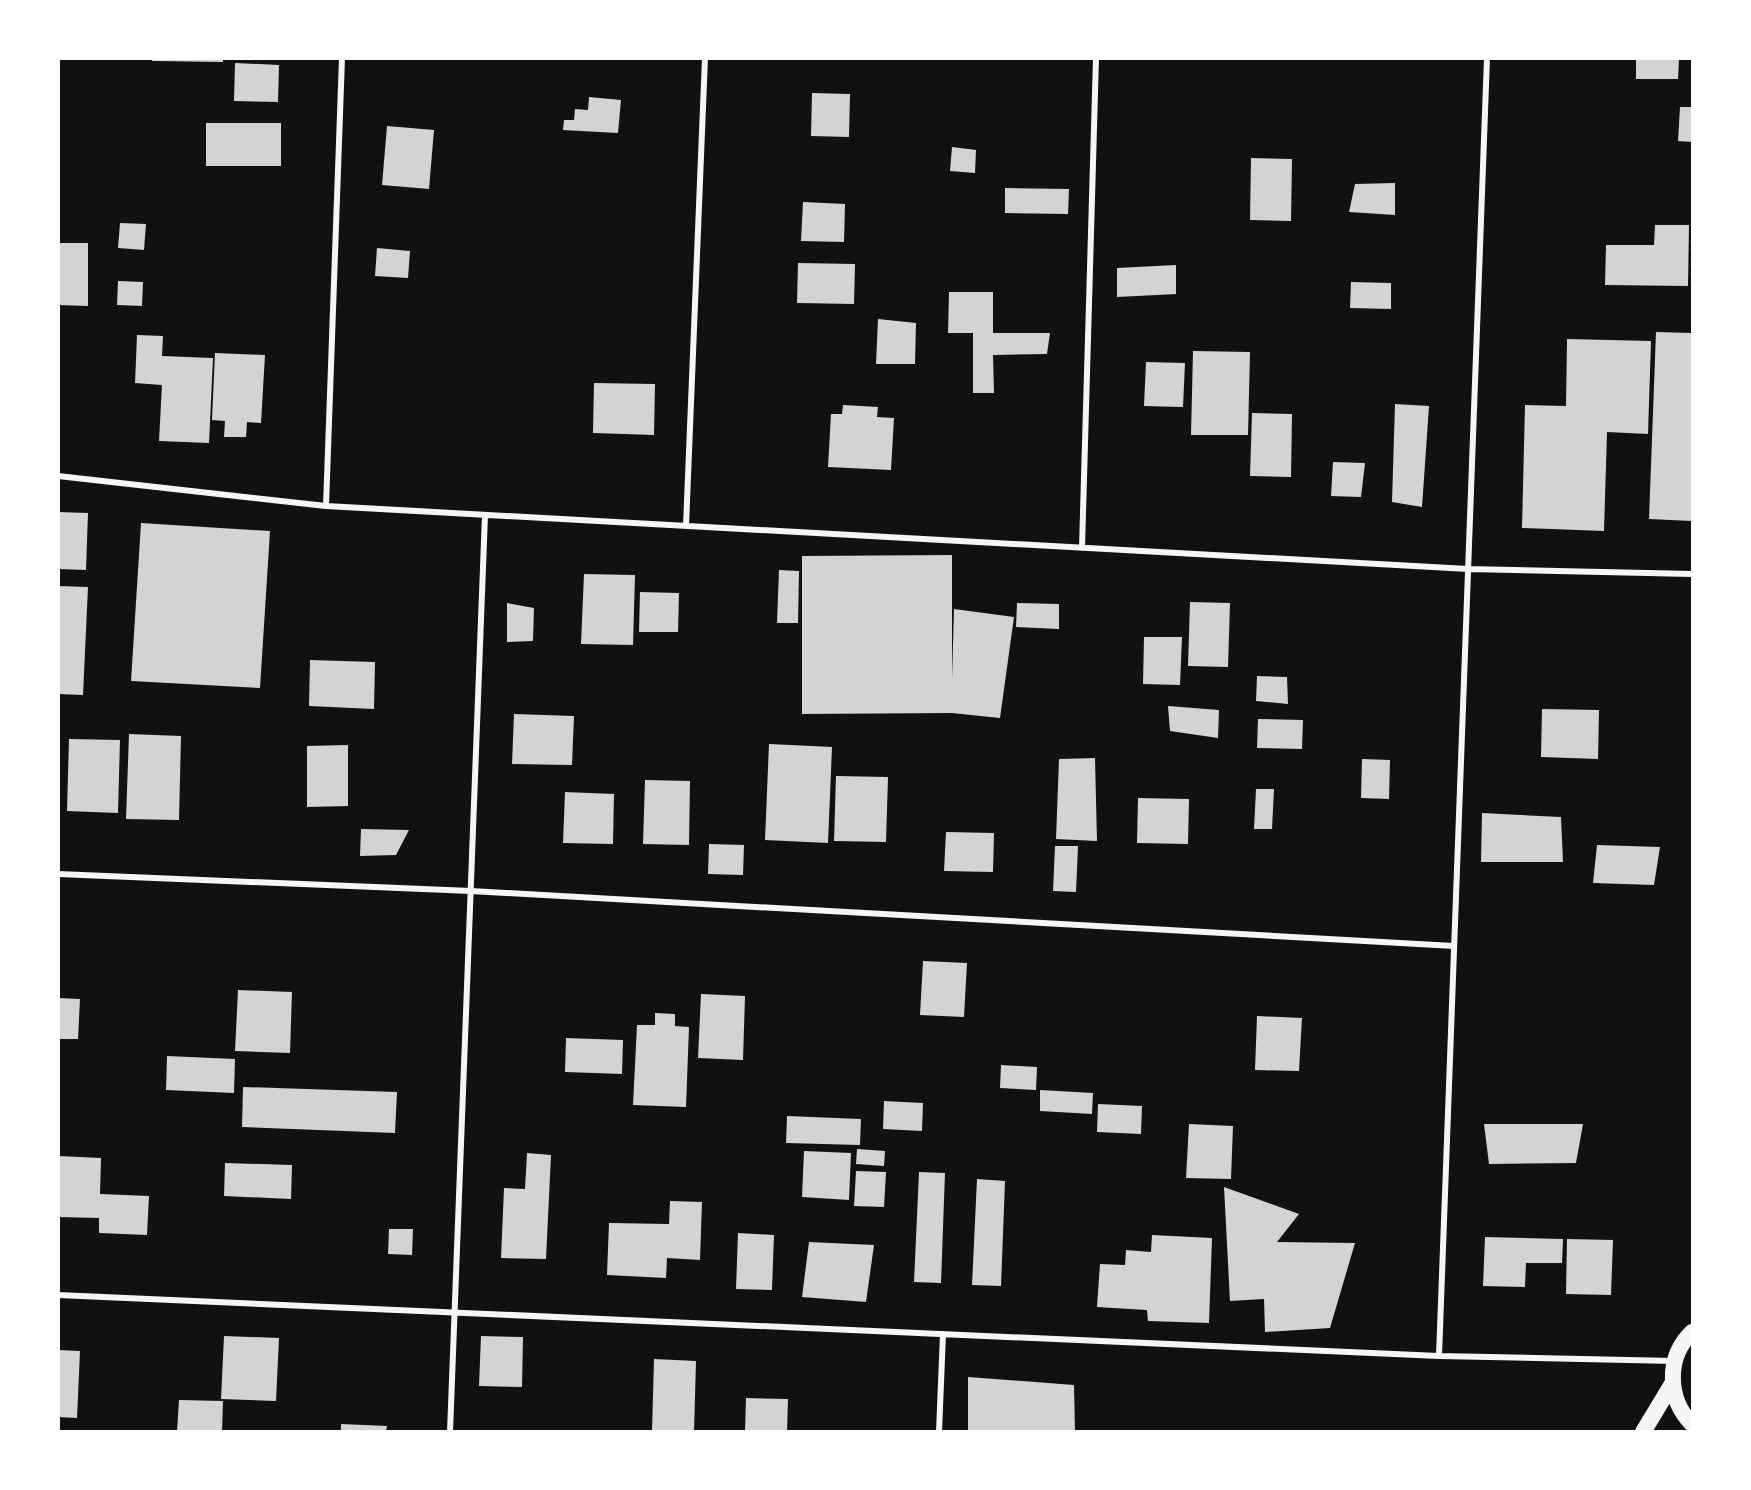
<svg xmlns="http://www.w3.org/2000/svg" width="1751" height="1490" font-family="Commissioner,sans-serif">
  <rect width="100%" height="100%" fill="#111"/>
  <path fill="#d3d3d3" d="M152,58H223V62L152,61Z
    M1636,58H1679L1678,79H1636Z
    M235,63L279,65L278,102L234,101Z
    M812,93L850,94L849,137L811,136Z
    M589,97L621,100L618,133L563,130L564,120H574L575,109L588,110Z
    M1680,107H1692V142L1678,141Z
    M206,123H281V166H206Z
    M387,126L434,130L429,189L382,185Z
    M952,147L976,150L975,173L950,171Z
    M1251,158L1292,159L1291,221L1250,220Z
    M1395,183V215L1349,212L1355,184Z
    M1005,188L1069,189L1068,214L1005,213Z
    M803,202L845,204L844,242L801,241Z
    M120,223L146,224L144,250L118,248Z
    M1655,225H1689L1688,286L1605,285L1606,245H1654Z
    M58,243H88V306L58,305Z
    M377,248L410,251L408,278L375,276Z
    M798,263L855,264L854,304L797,303Z
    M1176,265V294L1117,297V268Z
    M118,281L143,282L142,306L117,305Z
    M1351,282L1391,283V309L1350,308Z
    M949,292H993V333H1050L1047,354L993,355L994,393H973V333H948Z
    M878,319L916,323L915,364H876Z
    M1656,332L1692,333V521L1649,519Z
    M137,335L163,336L162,356L213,358L209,443L159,441L162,385L135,383Z
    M1567,339L1651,341L1648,434L1607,432L1604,531L1522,528L1525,405L1566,406Z
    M1193,351L1250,352L1248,435H1191Z
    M215,353L265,355L261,423L247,422L246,437H224L225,421L212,420Z
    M1146,362L1185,363L1183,407L1144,406Z
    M594,383L655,384L654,435L593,433Z
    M1395,404L1429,406L1422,507L1392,502Z
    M843,405L878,407L877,417L894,418L891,470L828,467L831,414H842Z
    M1252,413L1292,414L1291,477L1250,476Z
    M1333,462L1365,463L1361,497L1331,496Z
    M58,512L88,513L86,570L58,569Z
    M141,523L270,531L260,688L131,681Z
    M952,555V680L954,609L1014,617L1000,718L952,713L802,714V556Z
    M779,570L799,571L798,623H777Z
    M584,574L635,575L633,645L581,644Z
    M58,586L88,587L83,695L58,694Z
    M640,592L679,593L678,632H639Z
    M1190,602L1230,603L1228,667L1188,666Z
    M507,603L534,608L533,641L507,642Z
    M1017,603L1059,604V629L1016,627Z
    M1144,637H1182L1180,685L1143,684Z
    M310,660L375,662L374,709L309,706Z
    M1257,676L1287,677L1288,704L1256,701Z
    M1168,706L1219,710L1218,738L1170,731Z
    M1542,709L1599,710L1598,759L1541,757Z
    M514,714L574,716L572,765L512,764Z
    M1258,719L1303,720L1302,749L1257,748Z
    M129,734L181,736L179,820L126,819Z
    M69,739L120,740L118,813L67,811Z
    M769,744L832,747L828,843L765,840Z
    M348,745V806L307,807V746Z
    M1095,758L1097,841L1056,839L1059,759Z
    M1362,759L1390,760L1389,799L1361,798Z
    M836,776L888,777L886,842L834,841Z
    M645,780L690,781L689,845L643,844Z
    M1256,789H1274L1272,829H1254Z
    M565,792L614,794L613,844L563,843Z
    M1138,798L1189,799L1188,844L1137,843Z
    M1482,813L1561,817L1563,862H1481Z
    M361,829L409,830L396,855L360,856Z
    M946,832L994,833L993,872L944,871Z
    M709,844L744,845L743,875L708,874Z
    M1597,845L1660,847L1654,885L1593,883Z
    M1055,846H1078L1076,892L1053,891Z
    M923,961L967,963L964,1017L920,1015Z
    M238,990L292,992L290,1053L235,1051Z
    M701,994L745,996L743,1060L698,1058Z
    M58,998L80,999L78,1039H58Z
    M655,1013L675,1014V1026L689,1027L686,1107L633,1105L637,1025H655Z
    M1257,1016L1302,1018L1299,1071L1255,1070Z
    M566,1038L623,1040L622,1074L565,1072Z
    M167,1056L235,1059L234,1093L166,1090Z
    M1001,1065L1037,1067L1036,1090L1000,1088Z
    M243,1087L397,1092L395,1133L242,1127Z
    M1040,1090L1093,1093L1092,1114L1040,1111Z
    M884,1101L923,1103L922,1131L883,1129Z
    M1098,1104L1142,1106L1141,1134L1097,1132Z
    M787,1116L861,1119L860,1145L786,1143Z
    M1189,1124L1233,1126L1231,1179L1186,1178Z
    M1484,1124H1583L1576,1163L1489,1164Z
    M857,1149L885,1151L884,1166L856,1164Z
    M804,1151L851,1153L849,1200L802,1197Z
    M527,1153L551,1155L546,1259L501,1258L504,1188L525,1189Z
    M58,1156L101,1158L100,1194L149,1196L147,1235L99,1233V1218L58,1217Z
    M225,1163L292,1165L291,1199L224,1196Z
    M856,1171L886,1172L884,1207L854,1206Z
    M919,1172L945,1173L941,1283L914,1282Z
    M977,1179L1005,1181L1001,1286L972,1285Z
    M1224,1187L1299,1214L1277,1242L1355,1243L1330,1328L1265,1332L1264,1299L1230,1301Z
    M670,1201L702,1202L700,1260L667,1258L666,1278L607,1275L609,1223L669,1224Z
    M389,1229H413L412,1255L388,1254Z
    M738,1233L774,1235L772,1290L736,1289Z
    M1152,1235L1212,1238L1209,1323L1148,1321L1147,1310L1097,1307L1100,1264L1125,1265L1126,1250L1151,1252Z
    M1485,1237L1563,1239L1562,1263H1526L1525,1287L1483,1286Z
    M1567,1239L1613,1240L1611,1295L1566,1294Z
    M809,1242L874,1245L866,1302L802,1297Z
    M224,1336L279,1338L276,1401L221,1399Z
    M481,1336L523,1337L522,1387L479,1386Z
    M58,1350L80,1351L77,1418L58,1417Z
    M654,1359L696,1361L694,1432H652Z
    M968,1377L1074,1385L1075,1432H968Z
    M746,1398L788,1399L787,1432H745Z
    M179,1400L223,1401L222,1432H177Z
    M341,1424L387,1426L386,1432H341Z"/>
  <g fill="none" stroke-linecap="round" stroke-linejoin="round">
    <path stroke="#f5f5f5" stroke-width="6" d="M58,476L326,506L1468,569L1692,574
      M326,506L342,58
      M686,526L705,58
      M1082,548L1096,58
      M58,874L471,891L1454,946
      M58,1295L1439,1356L1674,1361
      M1439,1356L1487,58
      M450,1432L485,515
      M939,1432L943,1334"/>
    <path stroke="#f5f5f5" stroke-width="16" d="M1692,1332C1666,1357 1667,1399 1692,1424
      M1643,1432L1672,1384"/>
  </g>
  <rect width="1751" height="1490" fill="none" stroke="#ffffff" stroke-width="120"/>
</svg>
